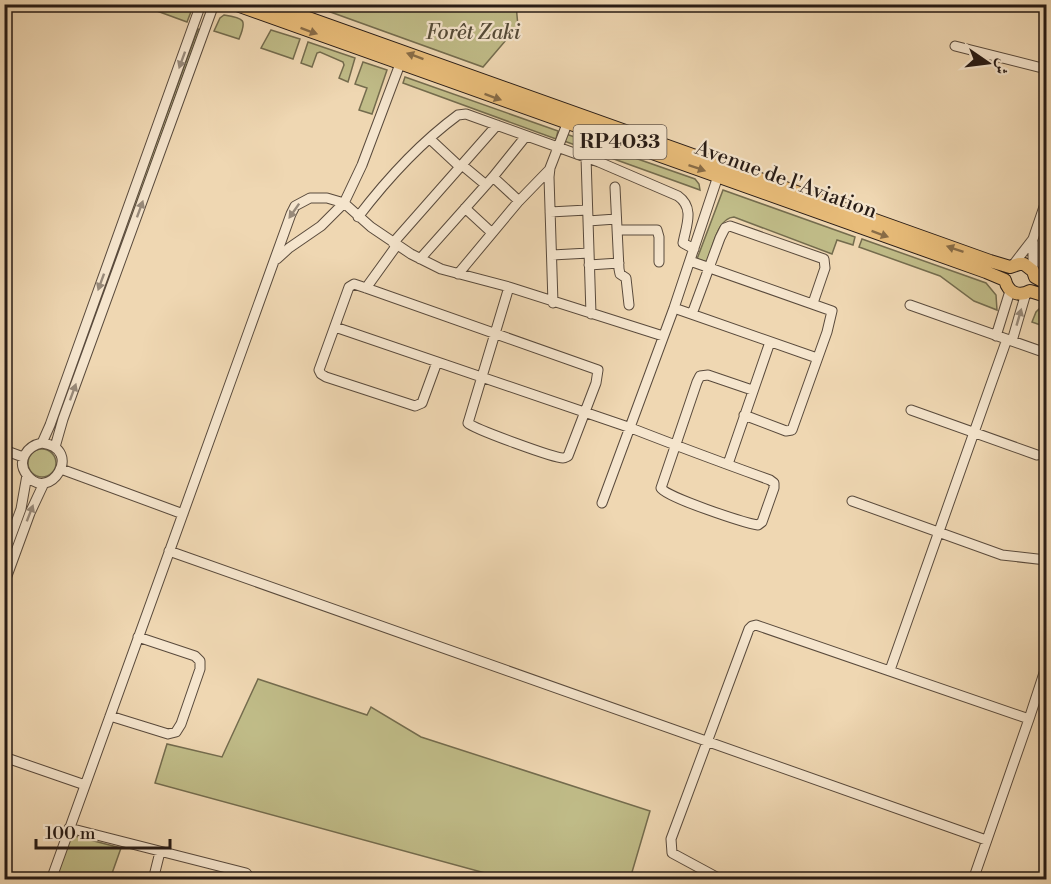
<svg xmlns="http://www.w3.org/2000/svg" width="1051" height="884" font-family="'Libre Bodoni',Amiri,serif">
  <rect width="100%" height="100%" fill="#efd7b2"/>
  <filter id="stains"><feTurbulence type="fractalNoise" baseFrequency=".00333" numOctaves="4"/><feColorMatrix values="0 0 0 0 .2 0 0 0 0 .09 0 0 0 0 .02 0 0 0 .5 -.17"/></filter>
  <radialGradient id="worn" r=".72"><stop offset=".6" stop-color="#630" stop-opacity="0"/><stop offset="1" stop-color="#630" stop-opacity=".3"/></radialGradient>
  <path fill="#c0bc88" stroke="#746c4e" stroke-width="1.5" d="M160,4L190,5L192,9L187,22L157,11Z
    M311,5H516L518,26L483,67Z
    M224,15C245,18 247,20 239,39L214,31L220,18Z
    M198,29L200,30L104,294L101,293Z
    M271,30L300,39L293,59L261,48Z
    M308,42L355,58L348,82L339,78L344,65L343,62L320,52L317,53L312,67L301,63Z
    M363,62L387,70L372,114L359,110L367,88L355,84Z
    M405,77L558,131L556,139L403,83Z
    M566,134L695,179L699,184L700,190L564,141Z
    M723,190L855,237L853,245L837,240L832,254L734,217C717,218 713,248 707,262L697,259Z
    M862,239L986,283L996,295L997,310L974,301L940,276L859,247Z
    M1041,307H1046V327L1032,322L1036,312Z
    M28 463a14 14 0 1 1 28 0a14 14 0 1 1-28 0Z
    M258,679L367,715L371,707L421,737L650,811L630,879H507L155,783L167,744L222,757Z
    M71,835L121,848L110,879L55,880Z"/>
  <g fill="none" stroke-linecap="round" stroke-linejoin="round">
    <defs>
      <path id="minor" d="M955,46L1046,69
        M430,139L460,167
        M586,157L591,314
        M462,165L486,185
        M493,177L519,201
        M615,187L619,269L620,274L626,278L629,305
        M465,208L491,232
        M550,212L587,210
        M358,217C387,179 420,143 458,115L466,114L599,162L678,196C695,208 686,226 683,243L694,249
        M588,221L616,219
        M617,230H657L659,237V262
        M393,243L497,125
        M552,255L589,253
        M277,259L289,248L321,226L344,203L362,165L400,64
        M420,259L493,177L526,136
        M690,261L832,311L827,332L792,430L786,431L744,415
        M589,265L619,263
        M1013,265L1033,239L1046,201
        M1033,271V242
        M458,274L518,202L549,170
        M366,288L397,245
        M553,303L549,177L550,168L567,124
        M910,305L1046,353
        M674,308L817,358
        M692,314L720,238L725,228L730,226L824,259L825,268L813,303
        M335,327L631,428C677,446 723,463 770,480L774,483V488L762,522L758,525C744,523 666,497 661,488L697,382L700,376L708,375L752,390
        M996,336L1010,291
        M1012,341L1026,293
        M437,362L422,403L415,406L326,377L321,374L319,370L349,287L354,284L366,288L598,370L596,383L568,456C566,457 565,458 563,458C554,458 474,429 468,423L509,287
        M911,410L1037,455
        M42,443C85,449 49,504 27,475C16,461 27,446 42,443L50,425L201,4
        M55,447L63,419L214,4
        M4,450L23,457
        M728,464L770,342
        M61,469L183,514
        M852,501L1002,555L1046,560
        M602,503L674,308L718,176
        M169,551L986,840
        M4,555L21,509L27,475
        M4,584L30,513L44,483
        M890,670L1007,339
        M110,716L168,734L176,732L181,724L200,669V661L195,656L138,637
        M1029,719L1046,667
        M4,757L85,785
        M69,828L246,873L252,880
        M51,880L291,214L295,206L310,198H327L344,203L371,227L411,254L441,269L509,287L663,336
        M153,880L160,852
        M722,880L672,853L671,839L749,629L752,626L756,625L1029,719L973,880"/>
      <path id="major" d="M234,4L986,272L1005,280C1008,293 1019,297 1030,291L1046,296
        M269,4L990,261L1010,267L1019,264H1024L1033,271L1035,277L1046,283"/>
    </defs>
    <use href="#minor" stroke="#594a3c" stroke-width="11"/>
    <use href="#major" stroke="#271b15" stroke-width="14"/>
    <use href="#minor" stroke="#f5e5cd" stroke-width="9"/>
    <use href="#major" stroke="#e8bc79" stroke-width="12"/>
  </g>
  <defs><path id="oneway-solid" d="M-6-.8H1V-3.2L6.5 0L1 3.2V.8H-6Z" transform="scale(1.5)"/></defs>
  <g fill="#886c47">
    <use href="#oneway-solid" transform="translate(309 31) rotate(20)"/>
    <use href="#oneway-solid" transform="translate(415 56) rotate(-160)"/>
    <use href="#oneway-solid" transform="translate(493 97) rotate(20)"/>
    <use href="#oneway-solid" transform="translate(697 168) rotate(19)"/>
    <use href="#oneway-solid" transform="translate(880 234) rotate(20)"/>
    <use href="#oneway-solid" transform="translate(955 249) rotate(-161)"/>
  </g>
  <g fill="#988a7a">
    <use href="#oneway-solid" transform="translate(182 60) rotate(110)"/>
    <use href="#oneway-solid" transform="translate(140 209) rotate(-70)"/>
    <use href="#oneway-solid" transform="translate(294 211) rotate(125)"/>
    <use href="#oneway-solid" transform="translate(101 282) rotate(110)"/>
    <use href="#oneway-solid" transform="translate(1019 317) rotate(-74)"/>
    <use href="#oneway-solid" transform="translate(73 392) rotate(-70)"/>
    <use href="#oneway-solid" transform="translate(30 513) rotate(-69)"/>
  </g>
  <g text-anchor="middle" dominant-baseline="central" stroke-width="4.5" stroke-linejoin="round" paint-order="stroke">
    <rect fill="#f5e5cd" stroke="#65584c" stroke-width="1.5" x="573.5" y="125" width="93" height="34" rx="4.5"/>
    <g font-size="20" font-weight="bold" fill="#271b15">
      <text x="620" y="142">RP4033</text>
    </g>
    <g font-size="21" font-style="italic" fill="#554b38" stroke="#f5e5cd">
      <text x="473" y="33">Forêt Zaki</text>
    </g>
    <g font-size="21" fill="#271b15" stroke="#f5e5cd">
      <text transform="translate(786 180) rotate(20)">Avenue de l'Aviation</text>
    </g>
  </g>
  <rect width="1051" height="884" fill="none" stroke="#efd7b2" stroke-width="24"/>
  <rect x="6" y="6" width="1039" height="872" fill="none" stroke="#271b15" stroke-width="3"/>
  <rect x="12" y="12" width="1027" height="860" fill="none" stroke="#271b15" stroke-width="1.5"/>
  <g transform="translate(988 63) rotate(104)" stroke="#f5e5cd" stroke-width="4.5" paint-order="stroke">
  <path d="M0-4.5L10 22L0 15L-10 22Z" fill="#271b15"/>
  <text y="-9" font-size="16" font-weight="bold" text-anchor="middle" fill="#271b15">ش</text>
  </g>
  <path d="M36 839v9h134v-9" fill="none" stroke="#271b15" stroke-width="3"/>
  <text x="45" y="839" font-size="18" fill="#271b15" stroke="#f5e5cd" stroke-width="4.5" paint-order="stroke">100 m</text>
  <rect width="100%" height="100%" filter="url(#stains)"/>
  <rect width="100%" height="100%" fill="url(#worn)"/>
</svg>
